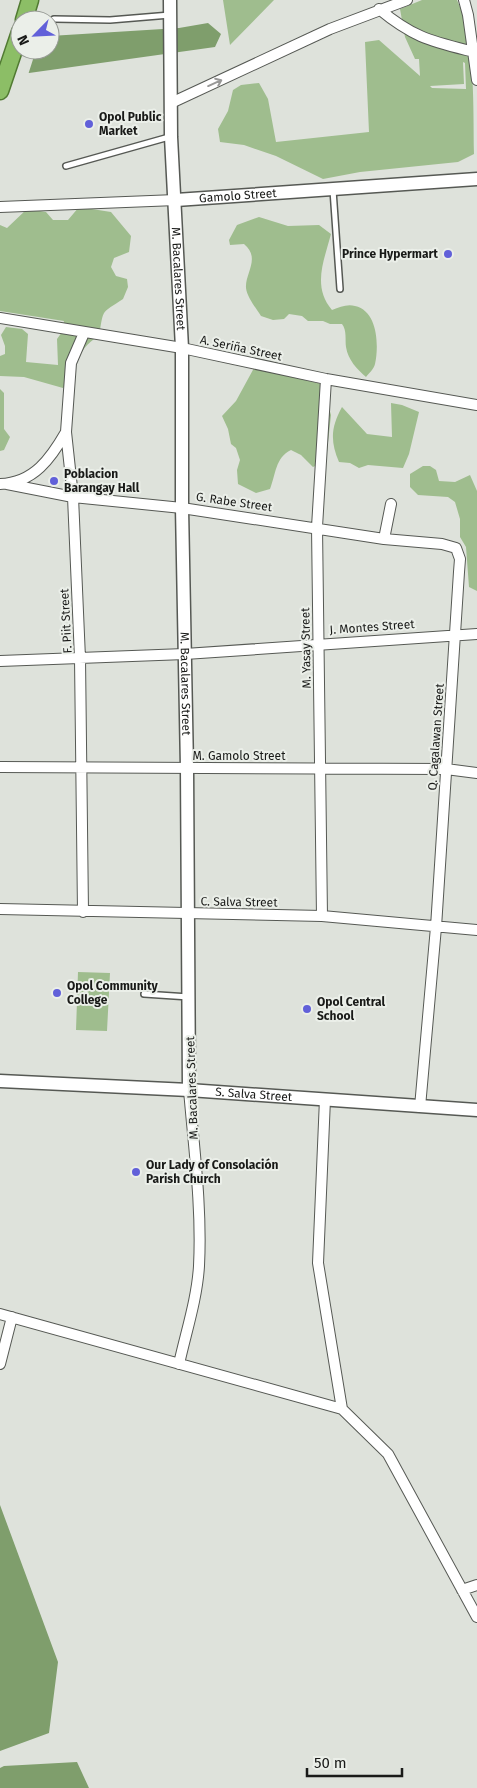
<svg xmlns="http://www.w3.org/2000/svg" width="477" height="1788" font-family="'Fira Sans',sans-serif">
  <rect width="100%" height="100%" fill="#dee2db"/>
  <path fill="#9fbd8e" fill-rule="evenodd" d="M223,0H274L230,45Z
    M422,0H457C476,39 473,111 474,154L458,162L360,172L323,179L276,156L244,145L220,142L218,129L228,111L233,90L241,85L259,83L268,99L276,142L369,132L365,42L379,40L420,76L419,59H415L405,37L400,9ZM463,62L465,63L466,89L432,88L430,86L464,84Z
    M79,207L111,212L131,236L129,252L114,258L111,267L116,276L127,279L128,287L123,299C101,314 104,307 99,336C73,351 80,369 63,388L24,377L0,376V356L5,354V346L1,335L6,327L22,329L28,334L26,362L58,365L57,339L62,332L64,321L0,311V225L7,228L27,209L46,212L53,220H68Z
    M259,217L288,226L319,225L331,234C324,261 312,286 332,310C340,307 347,304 355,306C378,311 379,346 375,364C374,369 369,373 366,377C357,369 348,360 346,347C345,340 347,330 342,324H330L323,321H308L302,316L289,314L284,319L273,320L261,316C256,308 247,297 246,288C245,273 261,258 244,244L230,245L229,240L237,225Z
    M254,368L322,384L331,415L326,461L313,467L301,455L291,450C275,458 276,474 270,489L256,493L238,484L237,470L240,460L236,448L231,444L228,429L222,416L236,401Z
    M0,389L4,393V429L10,437L4,450L0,451Z
    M391,403L402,405L419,412L409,454L403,468L368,465L359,468L350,463L339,462C330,441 331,427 342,407L367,434L392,437Z
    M423,466H430L436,470L439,481L455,482L470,475L477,491V591L469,587L466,547L460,537V519L455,502L448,497L418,495L410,487V474Z
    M78,972L110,973L107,1031L76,1030Z"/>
  <path fill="#7f9e6c" d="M208,23L221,34L215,47L29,73L0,70L20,50H50V36L179,28Z
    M0,1505L58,1662L49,1733L0,1751Z
    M77,1762L89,1788H0V1768L4,1766Z"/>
  <path fill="#dee2db" d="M0,21L20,27V50H36L28,75L0,72Z"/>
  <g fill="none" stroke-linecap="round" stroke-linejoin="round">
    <defs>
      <path id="service" d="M54,19L110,20L170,15
        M66,166L169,137
        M333,190L340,289
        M144,994L189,997"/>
      <path id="minor" d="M464,0L468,15L477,80
        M379,9C414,38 431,41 474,52
        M171,103L330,29L407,0
        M0,207L176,200
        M0,318L182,348L326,379L477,405
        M0,484C34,483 51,458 66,432
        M7,484L73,497L182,508L384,539L442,544L456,548L460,559L459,572L436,927L420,1107
        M384,539L391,504
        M0,661L185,654L477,634
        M0,767L446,769L477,773
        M0,909L322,916L477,930
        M83,912L80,658L73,497L66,432L71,363L84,333
        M322,916L317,527L326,379
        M325,1099L318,1263L342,1409
        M0,1314L342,1409L388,1454L477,1617
        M0,1364L12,1317
        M179,1364C186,1332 197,1299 199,1266C202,1208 194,1149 189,1090
        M462,1590L477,1585"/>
      <g id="tertiary">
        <path id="s1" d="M170,0L171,137L182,348V508L187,768L189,1090"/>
        <path id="s2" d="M176,200L477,179"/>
        <path id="s3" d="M0,1081L189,1090L477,1110"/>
      </g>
      <path id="trunk" d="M24,20L30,0
        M0,91L20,32"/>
    </defs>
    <use href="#service" stroke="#565954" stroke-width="8"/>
    <use href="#minor" stroke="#565954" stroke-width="12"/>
    <use href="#tertiary" stroke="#565954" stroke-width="15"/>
    <use href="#trunk" stroke="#517a32" stroke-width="19"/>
    <use href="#service" stroke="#fff" stroke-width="5"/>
    <use href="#minor" stroke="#fff" stroke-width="10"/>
    <use href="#tertiary" stroke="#fff" stroke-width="12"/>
    <use href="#trunk" stroke="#8cbe66" stroke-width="16"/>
  </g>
  <defs><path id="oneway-shaft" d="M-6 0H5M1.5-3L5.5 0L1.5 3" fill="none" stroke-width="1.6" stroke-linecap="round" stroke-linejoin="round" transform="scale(1.25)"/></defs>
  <use stroke="#989897" href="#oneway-shaft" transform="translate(215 83) rotate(-24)"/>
  <g fill="#6160d9" stroke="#ebefe9" stroke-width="2">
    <circle cx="89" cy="124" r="5"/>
    <circle cx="448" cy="254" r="5"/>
    <circle cx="54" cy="481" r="5"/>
    <circle cx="57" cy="993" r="5"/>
    <circle cx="307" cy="1009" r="5"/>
    <circle cx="136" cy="1172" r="5"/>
  </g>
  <g text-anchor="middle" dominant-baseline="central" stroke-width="4" stroke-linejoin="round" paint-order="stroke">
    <g font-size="12" font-weight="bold" fill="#191a18" stroke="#ebefe9" text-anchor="start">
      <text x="99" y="117">Opol Public<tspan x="99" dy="14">Market</tspan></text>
      <text x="438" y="254" text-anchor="end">Prince Hypermart</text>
      <text x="64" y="474">Poblacion<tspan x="64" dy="14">Barangay Hall</tspan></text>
      <text x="67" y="986">Opol Community<tspan x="67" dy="14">College</tspan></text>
      <text x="317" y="1002">Opol Central<tspan x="317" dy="14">School</tspan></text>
      <text x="146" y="1165">Our Lady of Consolación<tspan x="146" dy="14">Parish Church</tspan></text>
    </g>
    <g font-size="12" fill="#191a18" stroke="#ebefe9">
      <text stroke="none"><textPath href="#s2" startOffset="62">Gamolo Street</textPath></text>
      <text stroke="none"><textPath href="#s1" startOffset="279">M. Bacalares Street</textPath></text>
      <text transform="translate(241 348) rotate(12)">A. Seriña Street</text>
      <text transform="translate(234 502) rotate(8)">G. Rabe Street</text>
      <text transform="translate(66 621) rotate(-93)">F. Piit Street</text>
      <text transform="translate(372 627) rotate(-4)">J. Montes Street</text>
      <text transform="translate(306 648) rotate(-91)">M. Yasay Street</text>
      <text stroke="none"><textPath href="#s1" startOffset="684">M. Bacalares Street</textPath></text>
      <text transform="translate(436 737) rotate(-86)">Q. Cagalawan Street</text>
      <text x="239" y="756">M. Gamolo Street</text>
      <text transform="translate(239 902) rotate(1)">C. Salva Street</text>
      <text transform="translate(192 1088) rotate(-92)">M. Bacalares Street</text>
      <text stroke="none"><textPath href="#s3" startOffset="254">S. Salva Street</textPath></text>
    </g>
  </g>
  <g transform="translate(35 35) rotate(246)"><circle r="24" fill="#ebefe9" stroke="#979a95"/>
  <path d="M0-4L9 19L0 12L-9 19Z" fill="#6160d9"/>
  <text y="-8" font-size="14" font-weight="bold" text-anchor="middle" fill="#191a18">N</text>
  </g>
  <path d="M307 1768v8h95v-8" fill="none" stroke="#191a18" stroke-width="2.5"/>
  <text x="314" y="1768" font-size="15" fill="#191a18" stroke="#ebefe9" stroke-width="4" paint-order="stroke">50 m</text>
</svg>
